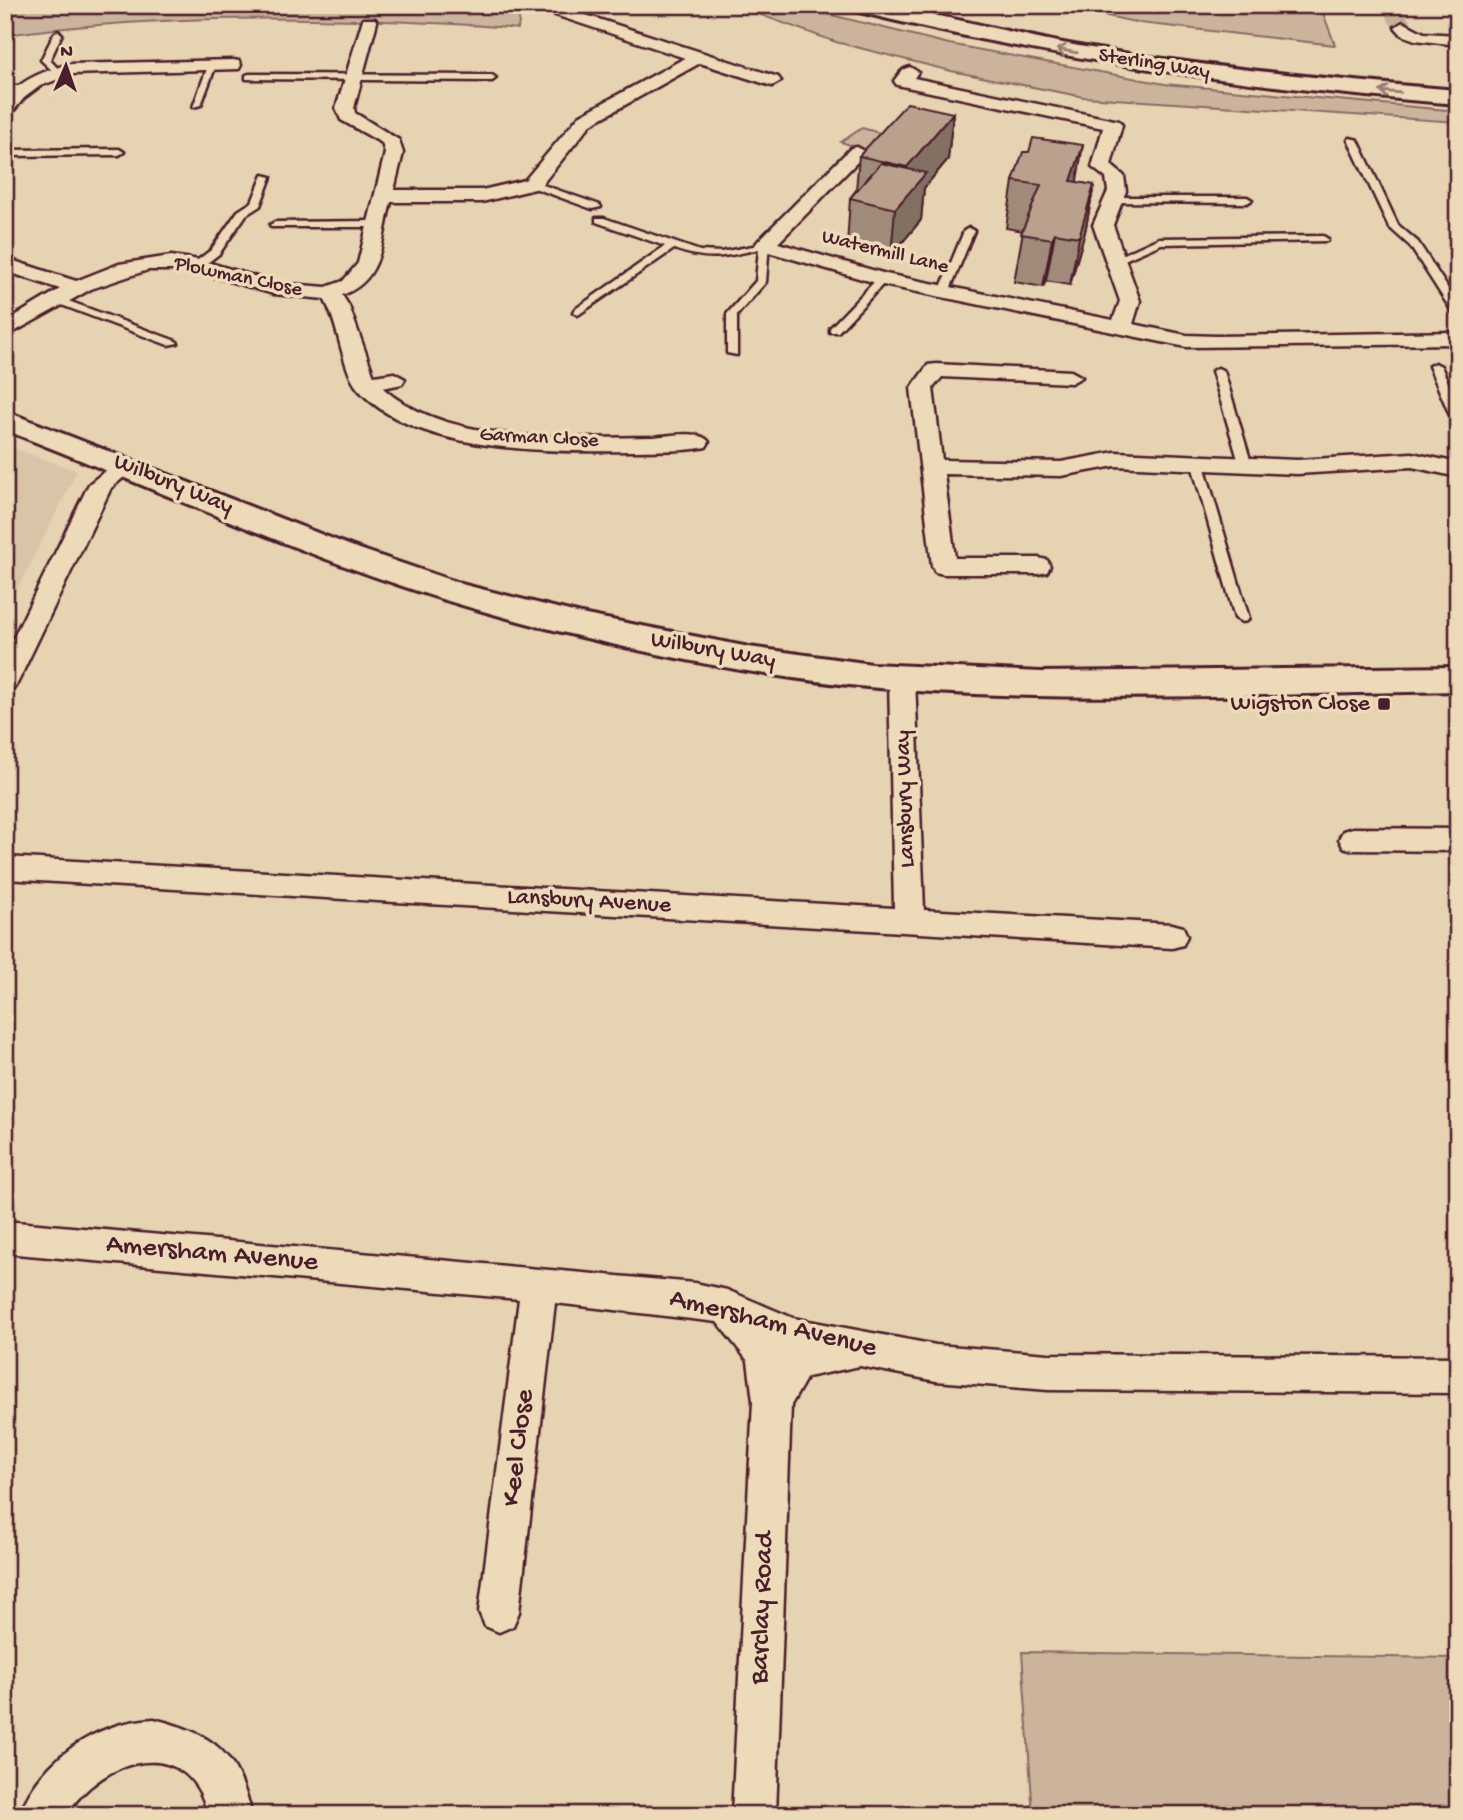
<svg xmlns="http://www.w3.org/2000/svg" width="1463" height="1820" font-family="'Gochi Hand',sans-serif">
  <rect width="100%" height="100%" fill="#e6d3b2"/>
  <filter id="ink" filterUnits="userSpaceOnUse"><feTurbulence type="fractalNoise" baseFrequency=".0143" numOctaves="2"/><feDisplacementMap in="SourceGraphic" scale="14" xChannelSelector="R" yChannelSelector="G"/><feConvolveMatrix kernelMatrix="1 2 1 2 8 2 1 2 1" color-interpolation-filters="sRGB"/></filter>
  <g filter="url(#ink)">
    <path fill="#d9c4a7" d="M5,445L77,471L5,614Z"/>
    <path fill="#ccb49c" stroke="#8b6a64" stroke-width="2" d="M5,5H521L518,29C464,23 411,22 357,20C240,16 122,19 5,35Z
      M733,5H791L949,44L1165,84L1458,111V122L1084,97L951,71L836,42Z
      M1055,5H1320L1335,45L1140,23Z
      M862,128L887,135L872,152L841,142Z
      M1022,1652L1458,1658V1815H1033Z"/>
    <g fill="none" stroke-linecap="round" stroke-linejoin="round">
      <path stroke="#c7af97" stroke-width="18" stroke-dasharray="18 9" stroke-linecap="butt" d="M1393,11L1403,27"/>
      <defs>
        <path id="service" d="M58,31L62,34L50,60L62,73L58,76L41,60L54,34Z
          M209,63L216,65L201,105L193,107Z
          M249,74L492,75L496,78L492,81L246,79V75Z
          M5,86H21L26,89L21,92H5Z
          M1350,138L1358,140L1398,225L1418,242L1458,304V316L1453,313L1410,246L1389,227L1348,140Z
          M5,150L119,149L124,152L119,155L5,156Z
          M263,175L271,177L260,206L246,215L219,254L202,267H194V263L211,250L238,211L252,202Z
          M532,181L600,205L601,207L592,209L529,186L527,184Z
          M1113,197H1247L1252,200L1247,203L1109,202L1108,200Z
          M596,218H604L700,251L721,252L769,243L766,282L737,315V355L727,353V314L756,281L759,249C725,257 708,261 674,249L578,315L573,312L574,310L665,246L596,222Z
          M275,222L375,221L380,224L375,227H271L270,225Z
          M969,228L974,231L949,292L940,294L939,292L964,231Z
          M1323,236L1328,239L1327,241L1161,244L1120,262L1111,260L1159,238Z
          M879,277L888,279L838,332H830V328Z
          M55,296L176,341L178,343L168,345L51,301L50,299Z
          M1435,363L1441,366L1458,406V423L1452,420L1429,366Z
          M1218,368L1224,371L1252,466L1250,469L1246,470L1240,466L1212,371Z
          M1198,461L1204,465L1249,618L1247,621L1242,622L1235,618L1192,465Z"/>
        <path id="minor" d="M561,7L778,77L781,81L772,86L700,63L591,124L539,188L482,202H391C381,239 384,280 342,295L349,306L374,376L394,373L405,379L402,384L383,388C446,445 571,438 653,437C667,436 700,429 709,442L706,447C684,452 659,450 637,451C556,452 415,455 358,389C342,370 339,323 324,299L274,294L192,270H148L91,289L5,337V322L60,289L5,271V258L76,281L119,264L171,256L200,260L277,283L326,287L343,281L358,263L385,153L382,143L341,120L336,108L363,19H375L377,22L354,108L355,113L399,140L403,153L394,190H482L525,180L579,116L685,58L555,15L553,12Z
          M1403,22L1424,33L1458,35V45L1415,40L1402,35L1395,27Z
          M233,60L239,61L241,65L239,69L72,74L40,86L24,98L11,114L5,115V98C24,78 46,70 71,64Z
          M910,67L918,72L914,78L1119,121L1122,125L1111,165L1124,176L1126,191L1113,225L1140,301L1133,324L1186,335L1216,336L1458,332V344L1186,347L883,285L758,249L755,245L758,241L851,148L857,147L866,152L863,156L778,243L886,274L1113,320L1120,301L1093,225L1108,191L1106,178L1092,167L1103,128L897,85L894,81C899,74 902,69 910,67Z
          M936,364L1071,371L1082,377L1071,383L942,377L933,388L942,460L1061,462L1115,452L1297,460L1412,453L1458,463V477L1412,467L1297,474L1115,466L1061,476L944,474L955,558H1038L1047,560L1050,566L1047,572L1038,574H944L935,572L932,566L911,388L928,365Z
          M126,459L134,461L137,466L111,488L18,682L14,688L5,691V655L89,484L118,461Z
          M902,669L911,672L915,678L924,910L1172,924L1183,927L1187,936L1183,945L1172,948L5,879V857L894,908L889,678L893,672Z
          M1353,828L1458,829V851L1353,850L1343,847L1339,839L1343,831Z
          M5,1221L695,1283L727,1290L793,1318L936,1345L1048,1354L1458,1357V1393L1048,1390L936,1381L860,1366L807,1377L791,1405L776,1815H732L753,1401L748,1361L717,1322L555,1303L519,1612L513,1626L499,1632L485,1626L479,1612L519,1299L5,1253Z
          M154,1719C217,1735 236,1753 252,1815H208C189,1732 102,1757 66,1815H19C42,1759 94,1722 154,1719Z"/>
        <path id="tertiary" d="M5,411L351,546L465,585L581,614L749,647L872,664L1041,672L1458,667V691C1273,694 1087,703 902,690C769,680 633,652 504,617C332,571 171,494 5,430Z"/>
        <path id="trunk" d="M844,5C919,5 1003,33 1079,46C1204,67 1331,80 1458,90V104C1252,88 1048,59 847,9Z"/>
      </defs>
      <use href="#service" stroke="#4a1f2b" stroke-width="5"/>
      <use href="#minor" stroke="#4a1f2b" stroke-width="5"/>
      <use href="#tertiary" stroke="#4a1f2b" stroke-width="6"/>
      <use href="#trunk" stroke="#4a1f2b" stroke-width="6"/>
      <use href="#service" fill="#ecdab8" fill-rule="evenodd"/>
      <use href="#minor" fill="#ecdab8" fill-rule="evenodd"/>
      <use href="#tertiary" fill="#ecdab8" fill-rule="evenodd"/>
      <use href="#trunk" fill="#ecdab8" fill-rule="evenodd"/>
    </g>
    <path fill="#a08a79" stroke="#4a1f2b" stroke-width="2" d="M953,113L948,159L924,188L921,220L891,256L847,245L850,198L856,190L859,156Z
      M1029,152L1076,182L1094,185L1085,232L1070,285L1046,281L1043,287L1014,282L1023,231L1006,228L1013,181Z"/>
    <path fill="#827163" stroke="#4a1f2b" stroke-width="2" d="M953,113L948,159L924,188L921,220L891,256L895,209L904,199L907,167Z
      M1083,145L1075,192L1071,181Z
      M1094,185L1085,232L1070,285L1079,237Z
      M1055,233L1046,281L1043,287L1052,239Z"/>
    <path fill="#baa18d" stroke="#4a1f2b" stroke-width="2" d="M907,103L953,113L907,167L859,156Z
      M1033,138L1083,145L1071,181L1094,185L1079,237L1055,233L1052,239L1021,234L1041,185L1013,181L1023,152H1029Z
      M881,163L926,173L895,209L850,198Z"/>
    <defs><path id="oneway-shaft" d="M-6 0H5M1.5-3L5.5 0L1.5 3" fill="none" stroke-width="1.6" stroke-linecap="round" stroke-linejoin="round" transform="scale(1.75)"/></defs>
    <g stroke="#9b7c72">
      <use href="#oneway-shaft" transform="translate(1067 51) rotate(-170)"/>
      <use href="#oneway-shaft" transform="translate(1390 92) rotate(-175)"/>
    </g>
  </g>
  <rect fill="#4a1f2b" stroke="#ecdab8" stroke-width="2.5" x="1377" y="697" width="14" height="14" rx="3.5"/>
  <g text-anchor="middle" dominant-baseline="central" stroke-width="7" stroke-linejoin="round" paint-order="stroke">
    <g font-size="21" fill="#4a1f2b" stroke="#ecdab8">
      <text transform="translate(1154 65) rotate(9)">Sterling Way</text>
      <text transform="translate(885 253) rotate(14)">Watermill Lane</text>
      <text transform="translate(238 278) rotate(12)">Plowman Close</text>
      <text transform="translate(539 439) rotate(3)">Garman Close</text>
    </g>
    <g font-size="24" fill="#4a1f2b" stroke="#ecdab8">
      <text transform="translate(173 485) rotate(22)">Wilbury Way</text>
      <text transform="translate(713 651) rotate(10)">Wilbury Way</text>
      <text transform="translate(906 799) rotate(-92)">Lansbury Way</text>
      <text transform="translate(589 902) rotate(3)">Lansbury Avenue</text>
    </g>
    <g font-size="24" fill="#4a1f2b" stroke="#ecdab8" text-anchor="end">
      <text x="1370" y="704">Wigston Close</text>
    </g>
    <g font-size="28" fill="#4a1f2b" stroke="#ecdab8">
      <text transform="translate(212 1254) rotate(5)">Amersham Avenue</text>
      <text transform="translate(773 1324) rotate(14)">Amersham Avenue</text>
      <text transform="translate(519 1448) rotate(-83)">Keel Close</text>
      <text transform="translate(763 1608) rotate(-88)">Barclay Road</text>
    </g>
  </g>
  <rect width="1463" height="1820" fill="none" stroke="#ecdab8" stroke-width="28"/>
  <rect x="14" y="14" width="1435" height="1792" fill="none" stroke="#4a1f2b" stroke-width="2.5" filter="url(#ink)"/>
  <g transform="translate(66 66) rotate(2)" stroke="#ecdab8" stroke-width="5" paint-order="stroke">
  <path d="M0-5L12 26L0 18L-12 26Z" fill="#4a1f2b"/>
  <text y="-10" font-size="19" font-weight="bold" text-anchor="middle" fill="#4a1f2b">N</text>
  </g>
</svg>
